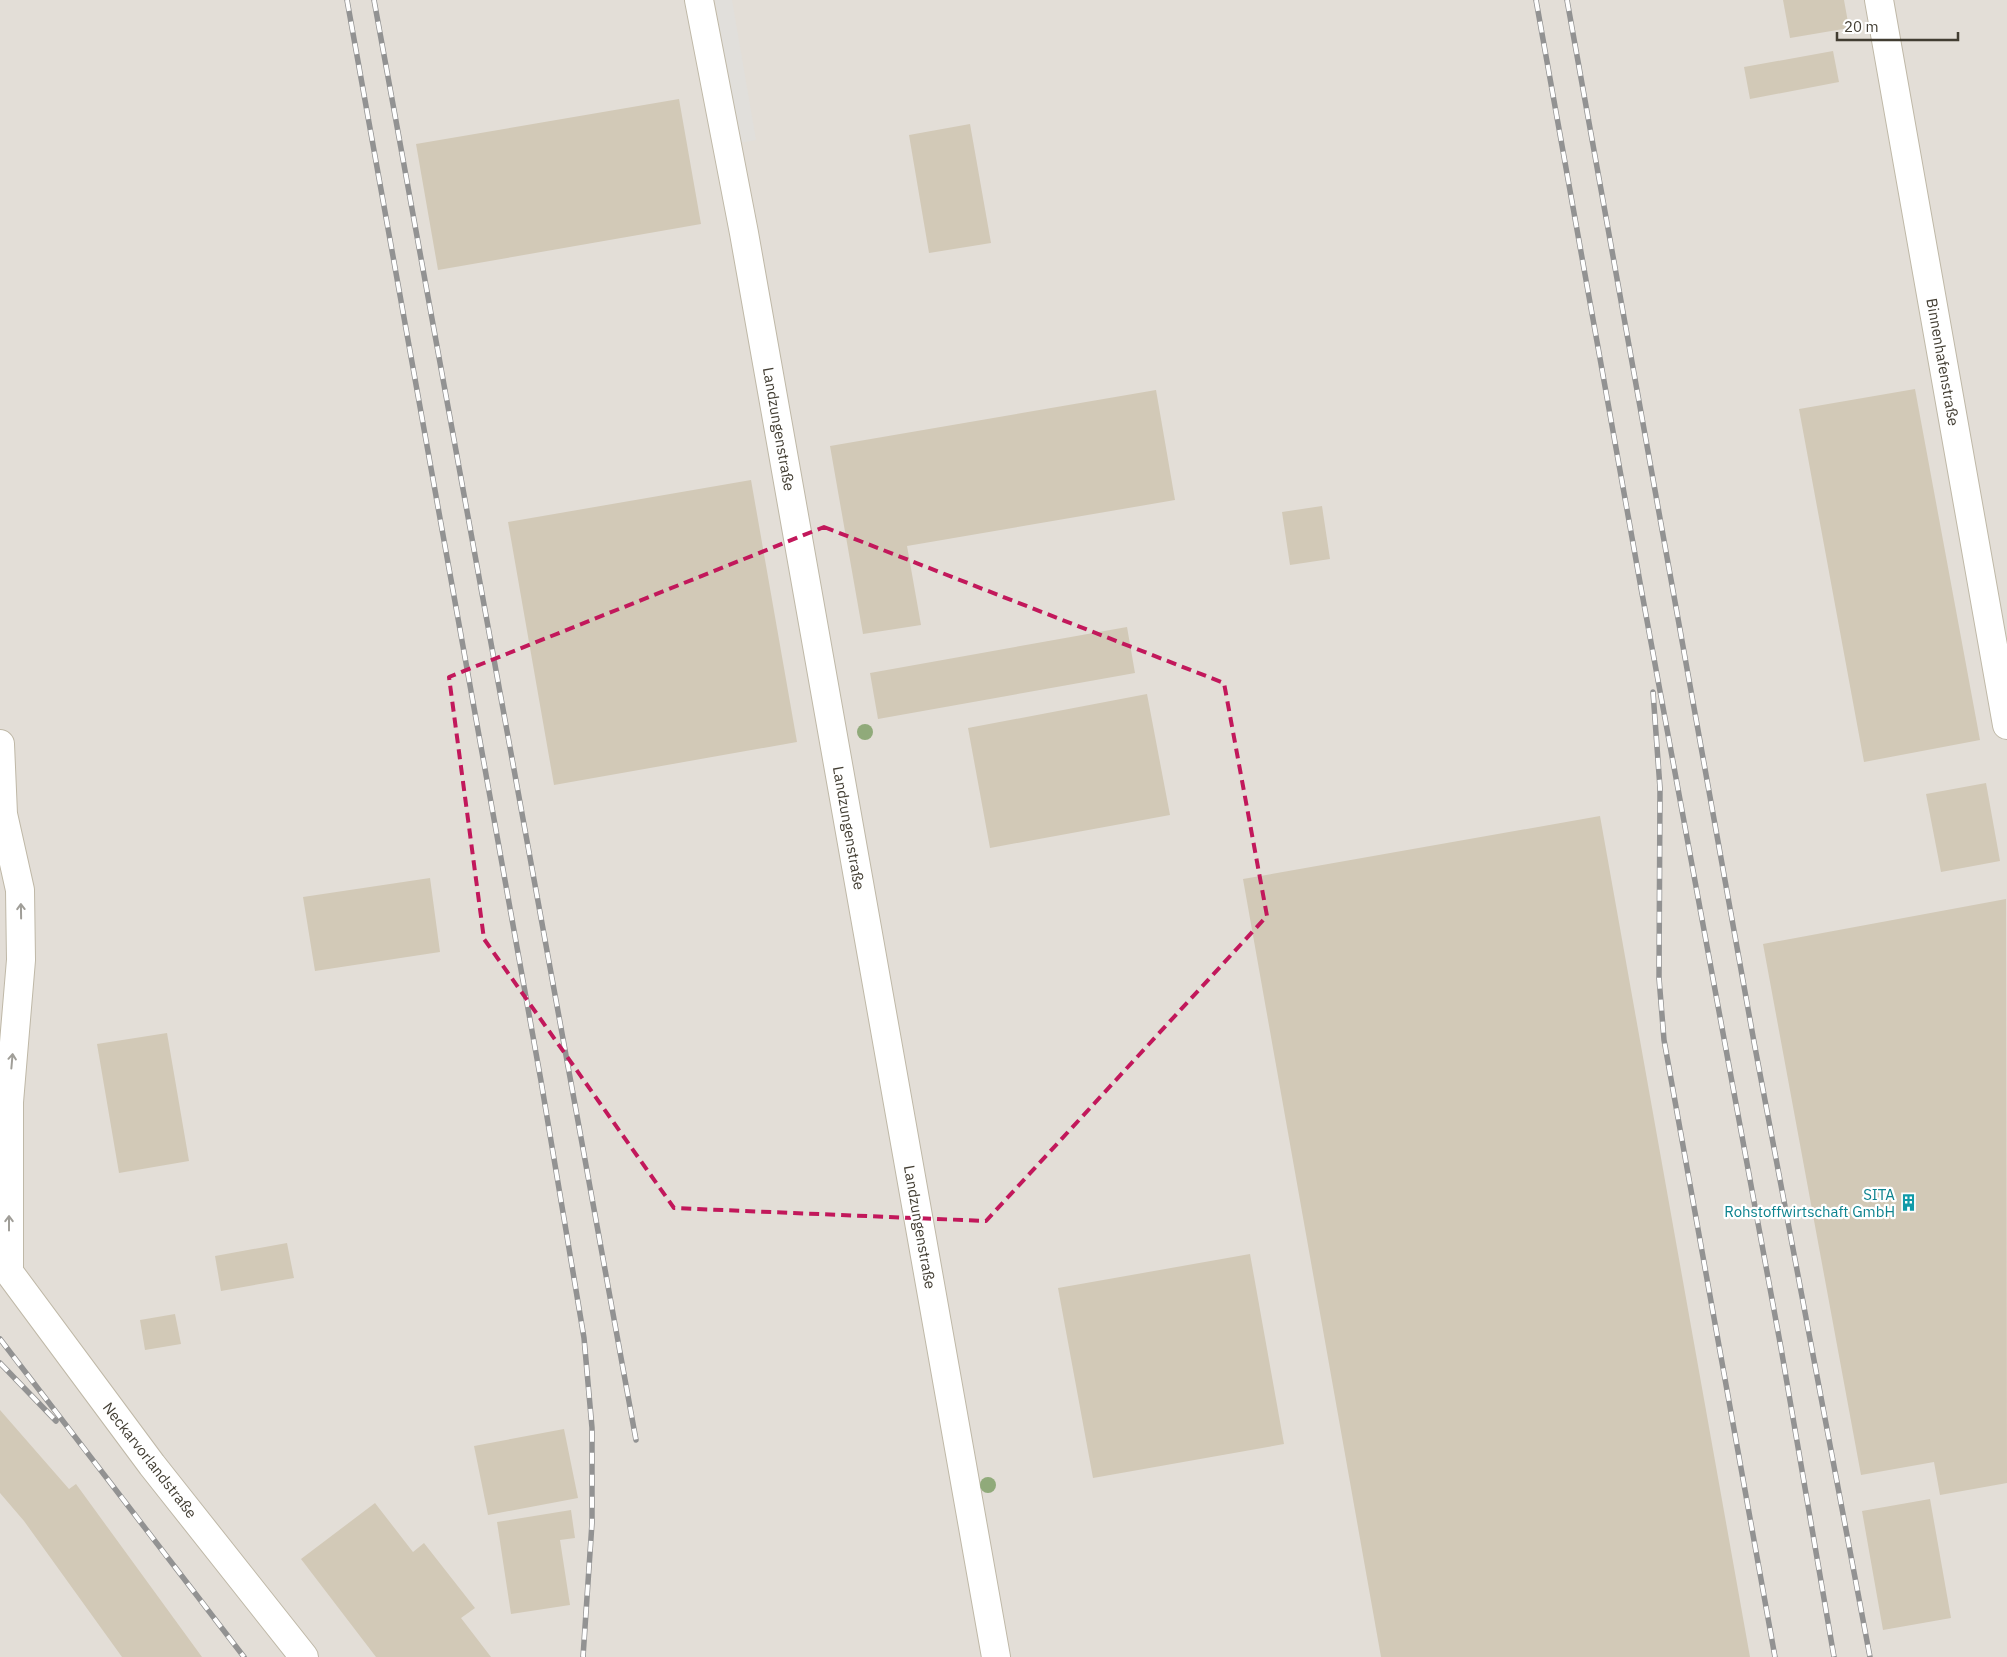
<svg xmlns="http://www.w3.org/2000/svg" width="2007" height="1657" font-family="'IBM Plex Sans',sans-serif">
  <rect width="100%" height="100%" fill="#f1ede2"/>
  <path fill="#e3ded7" d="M0,0H2007V1657H0Z"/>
  <path fill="#e1dfdb" d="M715,0H732L756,140L739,143Z"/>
  <path fill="#d2c9b7" d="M1783,0H1844L1849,28L1790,38Z
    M1833,51L1839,82L1750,99L1744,67Z
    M679,99L701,224L438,270L416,144Z
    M970,124L991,243L929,253L909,135Z
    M1915,389L1980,740L1864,762L1799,409Z
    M1156,390L1175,500L907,546L921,625L863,634L830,446Z
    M751,480L797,742L554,785L508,522Z
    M1322,506L1330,559L1290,565L1282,512Z
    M1127,627L1135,673L878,719L870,673Z
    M1147,694L1170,815L990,848L968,728Z
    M1986,783L2000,861L1941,872L1926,794Z
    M1600,816L1750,1657H1381L1243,879Z
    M430,878L440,952L315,971L303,897Z
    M2006,899L2007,1483L1940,1495L1934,1462L1861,1475L1763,944Z
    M167,1033L189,1161L119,1173L97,1044Z
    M287,1243L294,1278L221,1291L215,1256Z
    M1250,1254L1284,1444L1093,1478L1058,1288Z
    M175,1314L181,1344L145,1350L140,1320Z
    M0,1410L69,1489L76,1484L202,1657H122L24,1521L0,1493Z
    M564,1429L578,1498L488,1515L474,1446Z
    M1930,1499L1951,1618L1883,1630L1862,1511Z
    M375,1503L413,1552L424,1543L475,1608L461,1618L491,1657H376L301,1559Z
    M571,1510L575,1538L560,1540L570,1605L511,1614L497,1522Z"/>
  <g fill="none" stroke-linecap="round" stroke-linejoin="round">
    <defs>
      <path id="street" d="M699,0L744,233L996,1657
        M1879,0L2007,725
        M0,744L3,814L20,890L21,960L9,1102V1272
        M0,1260L152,1465L304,1657"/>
    </defs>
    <use href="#street" stroke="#bfb8a7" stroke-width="30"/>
    <use href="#street" stroke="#fff" stroke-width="28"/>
    <defs>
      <path id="rail" d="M347,0L541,1081L584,1338L592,1428V1523L583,1657
        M374,0L636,1440
        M1536,0L1641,588L1781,1348L1834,1657
        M1567,0L1754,1042L1870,1657
        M1653,692L1660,788L1659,978L1664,1040L1775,1657
        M0,1339L244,1657
        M0,1363L56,1421"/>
    </defs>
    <use href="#rail" stroke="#929292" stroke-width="5.5"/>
    <use href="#rail" stroke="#fff" stroke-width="4" stroke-dasharray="11" stroke-linecap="butt"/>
  </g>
  <g fill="#90aa7a">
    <circle cx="865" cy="732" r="8"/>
    <circle cx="988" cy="1485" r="8"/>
  </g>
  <defs><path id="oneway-shaft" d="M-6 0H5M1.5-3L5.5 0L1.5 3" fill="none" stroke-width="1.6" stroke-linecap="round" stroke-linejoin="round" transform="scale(1.25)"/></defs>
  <g stroke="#a09e98">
    <use href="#oneway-shaft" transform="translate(21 911) rotate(-91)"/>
    <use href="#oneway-shaft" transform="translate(12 1061) rotate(-85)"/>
    <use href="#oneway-shaft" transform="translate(9 1223) rotate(-90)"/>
  </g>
  <path fill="none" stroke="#c2185b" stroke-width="4" stroke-dasharray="10 6" stroke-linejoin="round" d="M824,527L1224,683L1267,916L986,1221L674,1208L484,939L449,677Z"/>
  <defs>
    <symbol id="building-bare" viewBox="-9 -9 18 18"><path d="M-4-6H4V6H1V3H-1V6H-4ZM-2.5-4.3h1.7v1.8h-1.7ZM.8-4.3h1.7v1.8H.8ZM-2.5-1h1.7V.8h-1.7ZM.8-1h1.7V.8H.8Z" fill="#0f9aa8" stroke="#fff" stroke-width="2.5" paint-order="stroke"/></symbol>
  </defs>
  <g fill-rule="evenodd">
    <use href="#building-bare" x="1896" y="1190" width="25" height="25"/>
  </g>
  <g text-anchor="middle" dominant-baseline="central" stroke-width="4.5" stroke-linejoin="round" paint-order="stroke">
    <g font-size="15" fill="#423d32" stroke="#fff">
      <text transform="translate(1943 362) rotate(80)">Binnenhafenstraße</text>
      <text transform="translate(779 429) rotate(80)">Landzungenstraße</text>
      <text transform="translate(849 828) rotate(80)">Landzungenstraße</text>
      <text transform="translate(920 1227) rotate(80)">Landzungenstraße</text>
      <text transform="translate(150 1460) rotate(52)">Neckarvorlandstraße</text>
    </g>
    <g font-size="15" fill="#0d838f" stroke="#fff" text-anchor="end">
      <text x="1895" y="1194">SITA<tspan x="1895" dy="17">Rohstoffwirtschaft GmbH</tspan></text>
    </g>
  </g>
  <path d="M1837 32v8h121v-8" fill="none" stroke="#423d32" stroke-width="2.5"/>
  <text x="1844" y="32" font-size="15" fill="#423d32" stroke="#ffffff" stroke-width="4" paint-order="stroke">20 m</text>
</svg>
